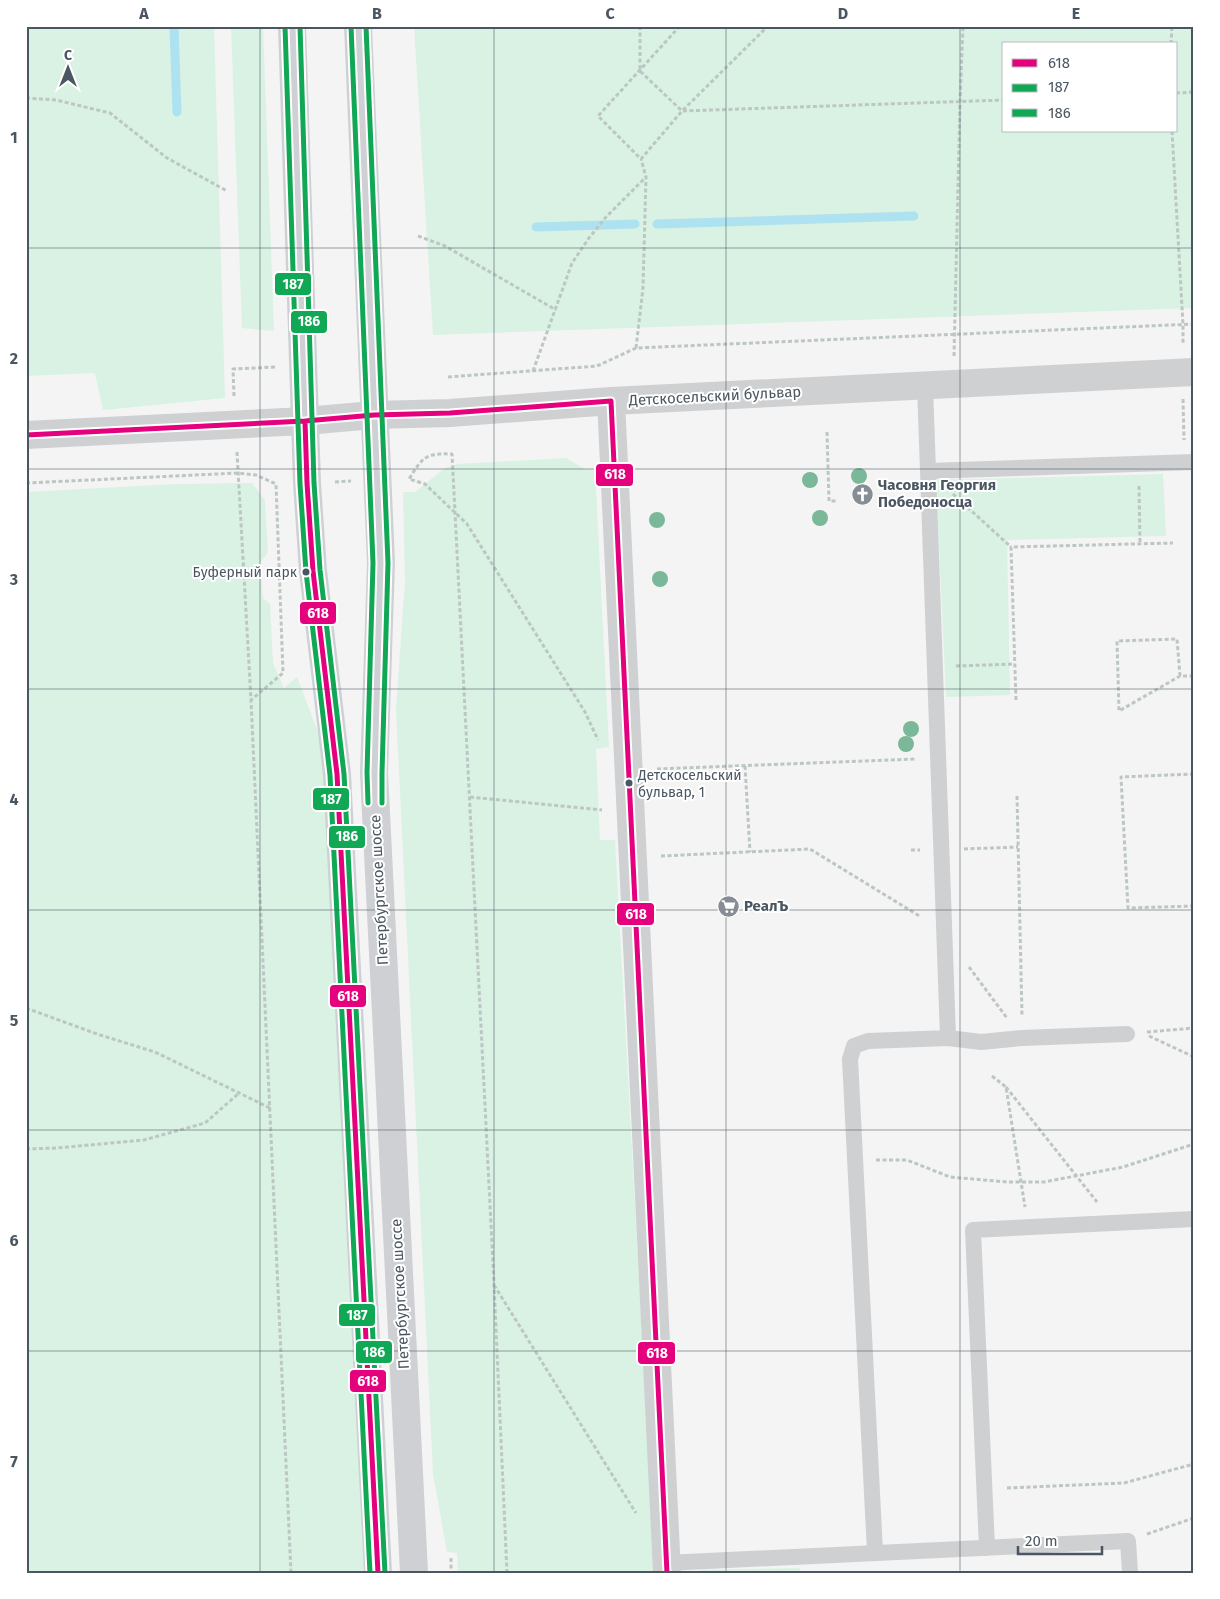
<svg xmlns="http://www.w3.org/2000/svg" width="1220" height="1599" font-family="'Fira Sans',sans-serif">
  <rect width="100%" height="100%" fill="#f4f4f4"/>
  <path fill="#d9f2e3" fill-rule="evenodd" d="M26,26H214L225,398L103,410L95,373L26,376Z
    M231,26H263L274,331L242,328Z
    M414,26H1194V308L433,335ZM1004,44H1176V131H1004Z
    M566,458L585,469L595,470L609,747L596,749L600,840H615L647,1425L653,1573H458L457,1553L447,1552L433,1474L396,709L405,582L403,492H415L445,468L457,464Z
    M1163,474L1166,536L1007,540L1010,695L946,697L936,480Z
    M252,483L265,500L268,552L260,563L263,598L270,604L273,663L284,688L297,677L322,743L365,1573H26V492L177,484Z
    M800,1568V1573H701V1570Z"/>
  <g fill="none" stroke-linecap="round" stroke-linejoin="round">
    <path stroke="#aee2f0" stroke-width="9" d="M174,26L177,112
      M657,224L914,216
      M536,227L635,224"/>
    <path stroke="#bcc7c4" stroke-width="3" stroke-dasharray="4 2.5" stroke-linecap="butt" d="M640,26V71L682,111L1004,100
      M680,26L598,116L641,159L682,111L768,26
      M1171,44L1172,26
      M1176,93L1194,92
      M26,98L56,100L110,113L167,158L227,191
      M1172,131L1183,325V345
      M418,236L445,246L556,310
      M636,348L643,288L646,177L641,159
      M954,356L960,102L963,26
      M533,371L572,263L589,238L606,217L646,177
      M448,377L597,366L636,348L1194,324
      M234,396L233,369L276,367
      M1183,399L1184,440
      M827,432L829,501H837
      M237,452L251,700L291,1573
      M335,482L351,481
      M26,483L238,473L256,475L276,484L283,673L251,700
      M1139,486L1140,544
      M953,494L1011,547
      M956,666L1014,664
      M1180,676L1177,639L1117,641L1119,711L1180,676H1194
      M1016,700L1011,547L1173,543
      M745,766L750,852
      M657,769L916,759
      M1194,774L1121,777L1128,908L1194,906
      M1017,796L1022,1015
      M470,797L602,810
      M964,849L1018,847
      M911,850H920
      M661,856L810,849L921,917
      M969,967L1007,1018
      M26,1008L97,1034L155,1052L270,1108
      M1147,1032L1194,1028
      M1149,1036L1194,1057
      M992,1076L1006,1087L1025,1207
      M1006,1087L1097,1202
      M26,1149L57,1148L144,1140L205,1123L238,1094
      M876,1160H907L950,1177L1007,1182H1044L1123,1167L1194,1144
      M494,1285L636,1513
      M1007,1488L1124,1483L1194,1464
      M1147,1534L1194,1518
      M451,1558V1573
      M507,1573L494,1284L455,512L452,454C425,453 423,457 409,479L425,484L467,524L585,712L598,740"/>
    <path stroke="#ced0d2" stroke-width="16" d="M925,386L948,1038
      M928,471L1194,462
      M987,1548L973,1230L1194,1219
      M875,1552L850,1059L854,1046L868,1041L948,1038L981,1042L1022,1038L1127,1034
      M666,1563L1128,1541L1130,1573"/>
    <path stroke="#ced0d2" stroke-width="28" d="M611,401L667,1573
      M26,435L305,421L374,415L450,413L611,401L1194,372"/>
    <path stroke="#ced0d4" stroke-width="28" d="M292,26L307,483L313,571L337,774L378,1573
      M358,26L381,563L374,773L414,1573"/>
    <defs>
      <path id="bus-1" d="M305,421L307,483L313,571L337,774L378,1573
        M26,435L305,421L374,415L450,413L611,401L667,1573"/>
      <path id="bus-2" d="M285,26L300,484L306,572L330,775L370,1573
        M351,26L373,563L367,773L368,803"/>
      <path id="bus-3" d="M300,26L314,483L320,570L344,774L385,1573
        M366,26L388,563L382,773V803"/>
    </defs>
    <use href="#bus-1" stroke="#fff" stroke-width="9"/>
    <use href="#bus-2" stroke="#fff" stroke-width="9"/>
    <use href="#bus-3" stroke="#fff" stroke-width="9"/>
    <use href="#bus-1" stroke="#e5007d" stroke-width="5"/>
    <use href="#bus-2" stroke="#10a855" stroke-width="5"/>
    <use href="#bus-3" stroke="#10a855" stroke-width="5"/>
  </g>
  <g fill="#7ab899">
    <circle cx="859" cy="476" r="8"/>
    <circle cx="810" cy="480" r="8"/>
    <circle cx="820" cy="518" r="8"/>
    <circle cx="657" cy="520" r="8"/>
    <circle cx="660" cy="579" r="8"/>
    <circle cx="911" cy="729" r="8"/>
    <circle cx="906" cy="744" r="8"/>
  </g>
  <path fill="none" stroke="#4a5661" stroke-width="1" stroke-opacity="0.55" d="M260,26V1573M494,26V1573M726,26V1573M960,26V1573M26,248H1194M26,469H1194M26,689H1194M26,910H1194M26,1130H1194M26,1351H1194"/>
  <defs>
    <symbol id="church-disc" viewBox="-11 -11 22 22"><circle r="9.5" fill="#868d94" stroke="#fff"/><path d="M-1.2-6h2.4v3.5h3.3v2.4h-3.3V6h-2.4V-.1h-3.3v-2.4h3.3Z" fill="#fff"/></symbol>
    <symbol id="supermarket-disc" viewBox="-11 -11 22 22"><circle r="9.5" fill="#868d94" stroke="#fff"/><path d="M-6-5.5h2.5l.6 2H6L4.5 2H-2.5L-4.4-4H-6ZM-1.5 3.2a1.3 1.3 0 1 0 .1 0ZM3 3.2a1.3 1.3 0 1 0 .1 0Z" fill="#fff"/></symbol>
  </defs>
  <g fill-rule="evenodd">
    <use href="#church-disc" x="850" y="482" width="25" height="25"/>
    <use href="#supermarket-disc" x="716" y="894" width="25" height="25"/>
  </g>
  <g fill="#4a5661" stroke="#fff" stroke-width="2">
    <circle cx="306" cy="572" r="4.5"/>
    <circle cx="629" cy="783" r="4.5"/>
  </g>
  <g text-anchor="middle" dominant-baseline="central" stroke-width="4" stroke-linejoin="round" paint-order="stroke">
    <g font-size="14" fill="#4a5661" stroke="#fff" text-anchor="end">
      <text x="297" y="572">Буферный парк</text>
      <text x="638" y="775" text-anchor="start">Детскосельский<tspan x="638" dy="17">бульвар, 1</tspan></text>
    </g>
    <g font-size="15" fill="#4a5661" stroke="#fff">
      <text transform="translate(715 396) rotate(-3)">Детскосельский бульвар</text>
      <text transform="translate(379 890) rotate(-93)">Петербургское шоссе</text>
      <text transform="translate(400 1294) rotate(-93)">Петербургское шоссе</text>
    </g>
    <g font-size="15" font-weight="bold" fill="#4a5661" stroke="#fff" text-anchor="start">
      <text x="878" y="485">Часовня Георгия<tspan x="878" dy="17">Победоносца</tspan></text>
      <text x="744" y="906">РеалЪ</text>
    </g>
  </g>
  <g stroke="#fff" stroke-width="2">
    <rect x="274" y="272" width="38" height="24" rx="5" fill="#10a855"/>
    <rect x="290" y="310" width="38" height="24" rx="5" fill="#10a855"/>
    <rect x="595" y="463" width="39" height="24" rx="5" fill="#e5007d"/>
    <rect x="299" y="601" width="38" height="24" rx="5" fill="#e5007d"/>
    <rect x="312" y="787" width="38" height="24" rx="5" fill="#10a855"/>
    <rect x="328" y="825" width="38" height="24" rx="5" fill="#10a855"/>
    <rect x="616" y="902" width="39" height="24" rx="5" fill="#e5007d"/>
    <rect x="329" y="984" width="38" height="24" rx="5" fill="#e5007d"/>
    <rect x="338" y="1303" width="38" height="24" rx="5" fill="#10a855"/>
    <rect x="355" y="1340" width="38" height="24" rx="5" fill="#10a855"/>
    <rect x="637" y="1341" width="39" height="24" rx="5" fill="#e5007d"/>
    <rect x="349" y="1369" width="38" height="24" rx="5" fill="#e5007d"/>
  </g>
  <g font-size="14" text-anchor="middle" font-weight="bold" fill="#fff">
    <text x="293" y="289">187</text>
    <text x="309" y="326">186</text>
    <text x="615" y="479">618</text>
    <text x="318" y="618">618</text>
    <text x="331" y="804">187</text>
    <text x="347" y="841">186</text>
    <text x="636" y="919">618</text>
    <text x="348" y="1001">618</text>
    <text x="357" y="1320">187</text>
    <text x="374" y="1357">186</text>
    <text x="657" y="1358">618</text>
    <text x="368" y="1386">618</text>
  </g>
  <rect width="1220" height="1599" fill="none" stroke="#ffffff" stroke-width="55"/>
  <rect x="1002" y="42" width="175" height="90" fill="#ffffff" stroke="#b7bbc0"/>
  <rect x="1012" y="59" width="25" height="8" fill="#e5007d" stroke="#b7bbc0"/>
  <text x="1048" y="68" font-size="15" fill="#4a5661">618</text>
  <rect x="1012" y="84" width="25" height="8" fill="#10a855" stroke="#b7bbc0"/>
  <text x="1048" y="92" font-size="15" fill="#4a5661">187</text>
  <rect x="1012" y="109" width="25" height="8" fill="#10a855" stroke="#b7bbc0"/>
  <text x="1048" y="118" font-size="15" fill="#4a5661">186</text>
  <g transform="translate(68 68)" stroke="#ffffff" stroke-width="4" paint-order="stroke">
  <path d="M0-4L9 19L0 12L-9 19Z" fill="#4a5661"/>
  <text y="-8" font-size="14" font-weight="bold" text-anchor="middle" fill="#4a5661">С</text>
  </g>
  <path d="M1018 1546v8h84v-8" fill="none" stroke="#4a5661" stroke-width="2.5"/>
  <text x="1025" y="1546" font-size="15" fill="#4a5661" stroke="#ffffff" stroke-width="4" paint-order="stroke">20 m</text>
  <rect x="28" y="28" width="1164" height="1544" fill="none" stroke="#4a5661" stroke-width="2"/>
  <g font-size="16" text-anchor="middle" font-weight="bold" fill="#4a5661">
    <text x="144" y="19">A</text>
    <text x="377" y="19">B</text>
    <text x="610" y="19">C</text>
    <text x="843" y="19">D</text>
    <text x="1076" y="19">E</text>
    <text x="14" y="143">1</text>
    <text x="14" y="364">2</text>
    <text x="14" y="585">3</text>
    <text x="14" y="805">4</text>
    <text x="14" y="1026">5</text>
    <text x="14" y="1246">6</text>
    <text x="14" y="1467">7</text>
  </g>
</svg>
